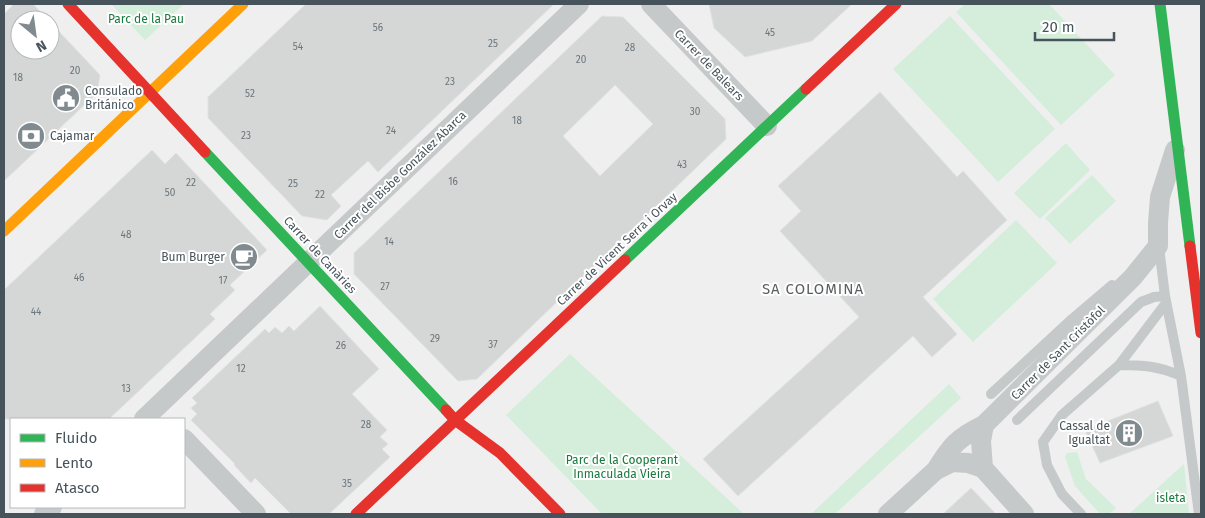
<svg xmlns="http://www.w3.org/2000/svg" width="1205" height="518" font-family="'Fira Sans',sans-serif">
  <rect width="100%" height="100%" fill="#efefef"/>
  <path fill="#d4eedb" d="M111,4H184L145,40Z
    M965,4H1049L1115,75L1061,125L956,12Z
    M950,16L1055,129L998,182L893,69Z
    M1066,143L1090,170L1040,219L1014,193Z
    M1092,175L1116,201L1070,244L1045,218Z
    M1016,220L1057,263L973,342L933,299Z
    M570,354L744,514H602L506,415Z
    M949,384L961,398L835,514H811Z
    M1077,452L1086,479L1116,508L1109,514H1100L1075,486L1065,457L1067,453Z
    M1184,464L1189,514H1129Z"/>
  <path fill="#d5d7d7" stroke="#e0e1e2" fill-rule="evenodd" d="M14,4H33L48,20H20V50H50V22L100,75L97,93L4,181V14Z
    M306,4H554L378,172L368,161L331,195L341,206L327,220L302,216L208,118V97Z
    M709,4H852L812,41L745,57L714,28Z
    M602,16L623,17L725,119L726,139L477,379L458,381L354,274V253ZM615,85L653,124L600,176L563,136Z
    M880,92L957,177L963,171L1007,220L923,297L957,334L932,357L913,336L738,496L703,459L859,317L780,231L801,211L778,186Z
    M152,150L165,164L176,153L267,250L230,285L235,290L210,314L215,319L109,419H4V290Z
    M320,306L379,369L352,394L387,430L380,437L388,444L382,449L390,457L329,514H291L255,478L251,483L234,465L235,464L191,420L197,414L191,408L197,403L192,398L265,329L269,333L275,327L282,333L289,326L294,331Z
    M1158,401L1173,436L1100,463L1085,430Z
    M971,488L996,514H943Z"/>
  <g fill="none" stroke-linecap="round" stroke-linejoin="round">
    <path stroke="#c6c9ca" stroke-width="10" d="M1159,247L1165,296L1181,376L1199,514
      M1119,365C1143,365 1159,366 1181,376
      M991,394L1072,319L1112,285
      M1017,420L1141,302L1154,297L1165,296
      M1081,514L1062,494L1047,465L1043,442L1062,415L1119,365L1166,303"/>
    <path stroke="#c6c9ca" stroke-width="20" d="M651,4L767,126
      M144,419L579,4
      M184,439L256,514
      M983,468L981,441L984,425L1133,277L1158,246V223L1160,197L1175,150
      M936,470C951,446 957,438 984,425
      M44,514L52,507
      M888,514L936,470L952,462L968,463L983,468L1024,514"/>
    <path stroke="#30b455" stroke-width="11" d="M1160,4L1190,246
      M205,152L446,410
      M625,260L806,89"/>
    <path stroke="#ff9f0a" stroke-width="11" d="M4,231L243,4"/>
    <path stroke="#e5322d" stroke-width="11" d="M68,4L205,152
      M806,89L896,4
      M1190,246L1201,333
      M446,410L455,420L500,453L560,514
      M356,514L625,260"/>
  </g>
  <defs>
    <symbol id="civic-disc" viewBox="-11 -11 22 22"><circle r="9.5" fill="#818a8e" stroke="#fff"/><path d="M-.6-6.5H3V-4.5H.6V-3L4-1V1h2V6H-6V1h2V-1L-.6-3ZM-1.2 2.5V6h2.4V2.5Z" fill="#fff"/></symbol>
    <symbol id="bank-disc" viewBox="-11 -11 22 22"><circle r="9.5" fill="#818a8e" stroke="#fff"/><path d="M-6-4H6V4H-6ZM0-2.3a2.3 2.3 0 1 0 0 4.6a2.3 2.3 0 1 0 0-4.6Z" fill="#fff"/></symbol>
    <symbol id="cafe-disc" viewBox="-11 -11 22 22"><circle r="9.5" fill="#818a8e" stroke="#fff"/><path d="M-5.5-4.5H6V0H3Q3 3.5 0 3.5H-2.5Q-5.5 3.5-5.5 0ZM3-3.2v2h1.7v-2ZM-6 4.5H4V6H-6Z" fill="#fff"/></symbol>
    <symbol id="building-disc" viewBox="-11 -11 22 22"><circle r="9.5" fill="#818a8e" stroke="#fff"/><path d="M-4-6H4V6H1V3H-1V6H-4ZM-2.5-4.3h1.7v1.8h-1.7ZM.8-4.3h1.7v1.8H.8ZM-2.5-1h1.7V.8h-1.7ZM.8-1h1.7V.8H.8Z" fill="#fff"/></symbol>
  </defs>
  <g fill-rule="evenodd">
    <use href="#civic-disc" x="50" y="82" width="32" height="32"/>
    <use href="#bank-disc" x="15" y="120" width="32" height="32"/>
    <use href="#cafe-disc" x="228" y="241" width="32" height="32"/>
    <use href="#building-disc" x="1113" y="417" width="32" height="32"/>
  </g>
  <g text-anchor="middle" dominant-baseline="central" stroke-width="4" stroke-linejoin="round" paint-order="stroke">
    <g font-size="10" fill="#6b757a">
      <text x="378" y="28">56</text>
      <text x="770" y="33">45</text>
      <text x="493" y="44">25</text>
      <text x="298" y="47">54</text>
      <text x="630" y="48">28</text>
      <text x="581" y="60">20</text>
      <text x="75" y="71">20</text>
      <text x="18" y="78">18</text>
      <text x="450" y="82">23</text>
      <text x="250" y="94">52</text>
      <text x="695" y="112">30</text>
      <text x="517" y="121">18</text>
      <text x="391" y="131">24</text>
      <text x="246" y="136">23</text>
      <text x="682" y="165">43</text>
      <text x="453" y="182">16</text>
      <text x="191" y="183">22</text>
      <text x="293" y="184">25</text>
      <text x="170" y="193">50</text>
      <text x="320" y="195">22</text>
      <text x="126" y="235">48</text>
      <text x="389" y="242">14</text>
      <text x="79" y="278">46</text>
      <text x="223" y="281">17</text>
      <text x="385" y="287">27</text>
      <text x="36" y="312">44</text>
      <text x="435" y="339">29</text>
      <text x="493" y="345">37</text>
      <text x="341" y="346">26</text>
      <text x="241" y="369">12</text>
      <text x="126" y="389">13</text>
      <text x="366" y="425">28</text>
      <text x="347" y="484">35</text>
    </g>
    <g font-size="12" fill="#1a793e" stroke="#fff">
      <text x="146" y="19">Parc de la Pau</text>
      <text x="622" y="460">Parc de la Cooperant<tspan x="622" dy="14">Inmaculada Vieira</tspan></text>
      <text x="1171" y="498">isleta</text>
    </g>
    <g font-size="12" fill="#46535a" stroke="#fff">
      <text transform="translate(709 65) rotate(46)">Carrer de Balears</text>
      <text transform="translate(400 175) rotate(-44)">Carrer del Bisbe González Abarca</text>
      <text transform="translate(617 249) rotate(-43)">Carrer de Vicent Serra i Orvay</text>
      <text transform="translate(320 255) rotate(47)">Carrer de Canàries</text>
      <text transform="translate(1058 353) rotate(-45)">Carrer de Sant Cristòfol</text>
    </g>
    <g font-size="12" fill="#46535a" stroke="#fff" text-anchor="start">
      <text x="85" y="91">Consulado<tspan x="85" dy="14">Británico</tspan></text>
      <text x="50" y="136">Cajamar</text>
      <text x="225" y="257" text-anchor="end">Bum Burger</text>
      <text x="1110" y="426" text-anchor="end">Cassal de<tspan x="1110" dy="14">Igualtat</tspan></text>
    </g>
    <g font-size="15" letter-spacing="1" fill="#5a5f62" stroke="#fff">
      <text x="813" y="289">SA COLOMINA</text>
    </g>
  </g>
  <rect width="1205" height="518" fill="none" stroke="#46535a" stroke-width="10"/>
  <rect x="10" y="418" width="175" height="90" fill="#ffffff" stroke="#b5babd"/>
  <rect x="20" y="434" width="25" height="8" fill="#30b455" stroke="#b5babd"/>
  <text x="55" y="443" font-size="15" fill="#46535a">Fluido</text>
  <rect x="20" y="459" width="25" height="8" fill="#ff9f0a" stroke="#b5babd"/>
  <text x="55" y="468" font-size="15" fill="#46535a">Lento</text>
  <rect x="20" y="484" width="25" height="8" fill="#e5322d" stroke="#b5babd"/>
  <text x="55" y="493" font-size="15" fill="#46535a">Atasco</text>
  <g transform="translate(35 35) rotate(151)"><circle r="24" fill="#ffffff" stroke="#b5babd"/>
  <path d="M0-4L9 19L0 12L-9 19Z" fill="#818a8e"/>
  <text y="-8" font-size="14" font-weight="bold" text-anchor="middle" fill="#46535a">N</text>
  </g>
  <path d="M1035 32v8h79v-8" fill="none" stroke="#46535a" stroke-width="2.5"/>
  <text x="1042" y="32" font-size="15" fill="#46535a" stroke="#ffffff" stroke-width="4" paint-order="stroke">20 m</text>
</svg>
